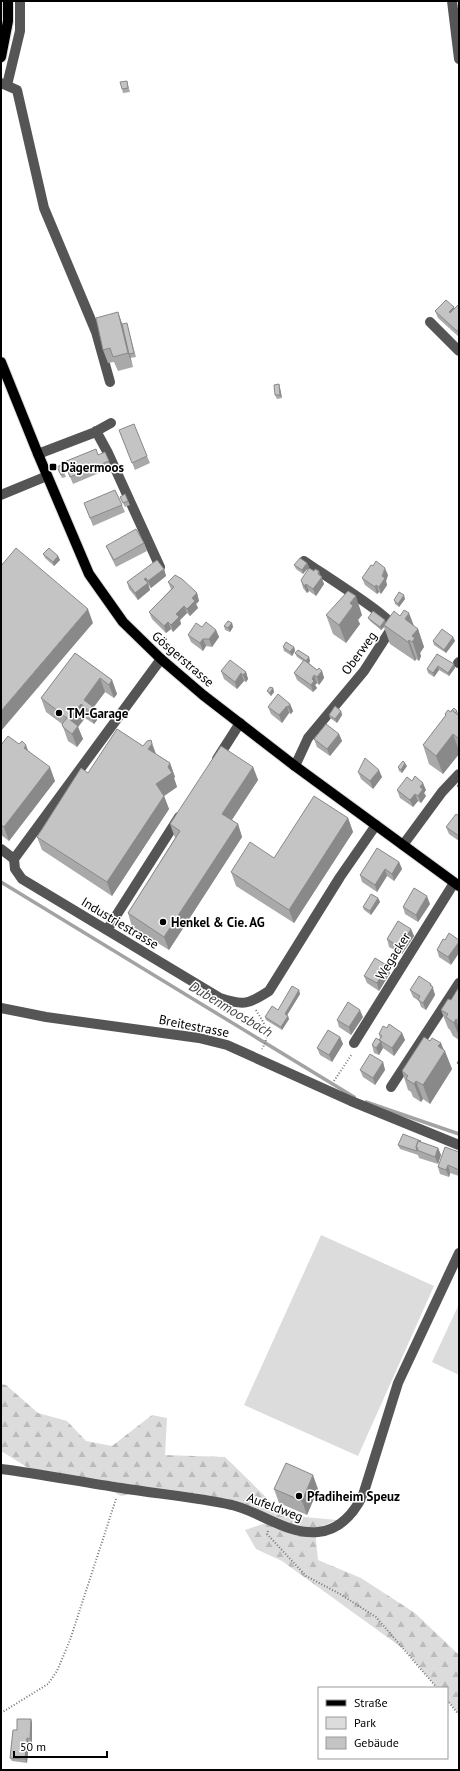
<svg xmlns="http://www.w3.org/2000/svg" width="460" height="1771" font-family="'PT Sans',sans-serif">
  <defs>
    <pattern id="forest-firs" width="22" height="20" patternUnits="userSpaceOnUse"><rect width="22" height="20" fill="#dcdcdc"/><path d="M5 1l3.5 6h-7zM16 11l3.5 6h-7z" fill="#bbb"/></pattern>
  </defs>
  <rect width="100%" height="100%" fill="#fff"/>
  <path fill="#dcdcdc" d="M321,1235L434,1286L358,1456L244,1405Z
    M459,1304V1375L432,1362Z"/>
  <path fill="url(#forest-firs)" d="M1,1384L6,1385L38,1413L67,1421L86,1441L112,1446L152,1415L167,1418L165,1455L225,1457L274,1505L304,1517L337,1520L315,1529L318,1560L361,1578L415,1613L459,1655V1715L447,1700V1688H437L405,1650L282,1561L256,1549L245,1530L272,1521L235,1506L141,1491L121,1496L97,1483L38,1474L1,1451Z"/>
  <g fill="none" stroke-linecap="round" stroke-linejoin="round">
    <path stroke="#a3a3a3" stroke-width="3.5" d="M1,882L354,1097
      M366,1102L459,1134"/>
    <defs>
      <path id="major" d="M1,57L8,21V1
        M1,362L38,454L89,574L123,622L161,659L203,695L295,766L459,886"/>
    </defs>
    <use href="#major" stroke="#dbdbdb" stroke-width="12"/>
    <path stroke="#777" stroke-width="2" stroke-dasharray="1 2" stroke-linecap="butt" d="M256,1010C265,1026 272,1031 262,1049
      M334,1081L352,1054
      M268,1531L267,1534L306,1576L340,1594L376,1617L437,1688
      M447,1700L459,1715
      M1,1713L48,1684L57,1671L70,1640L116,1499"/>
    <path stroke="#555" stroke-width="10" d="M452,1L459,59
      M1,83L17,90L44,208L96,332L110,382
      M7,85L20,31V1
      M430,322L459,351
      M96,431L108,453L160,567
      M38,454L93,433L111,423
      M1,495L47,476
      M161,659L14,859L15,869L22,879L220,998C244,1006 249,1004 269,991L340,877L376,825
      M458,663L459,662
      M217,759L240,723
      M295,766L308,738L364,671L393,626C390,616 318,571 304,561
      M403,845L442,792L459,774
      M1,849L14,859
      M107,930L179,817
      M1,1008L46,1017L199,1038L227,1045L351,1101L459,1145
      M354,1043L454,883
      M391,1087L459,983
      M1,1469C41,1474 81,1482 121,1488C158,1494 195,1497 232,1505C261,1512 287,1535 318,1532C340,1530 354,1513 363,1495L398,1383L459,1253"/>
    <use href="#major" stroke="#000" stroke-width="10"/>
  </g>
  <path fill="#a9a9a9" d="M127,81L130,92L123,93L122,89Z
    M459,305V337L438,318L435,311L454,307V309Z
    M118,312L122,324L128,327L136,357L130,358V357L133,367L118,371L114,362L108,363L103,350Z
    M279,384L280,388L282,398L277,399L275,395Z
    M119,430L147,456L150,463L135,470Z
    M98,455L109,461L111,468L73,484L64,462Z
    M61,465L66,477L62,478L57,467Z
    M125,494L130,505L125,507L120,497Z
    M84,503L122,505L125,512L93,526Z
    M144,543L147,551L116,567L109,553L106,546Z
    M43,554L58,556L60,560L54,566L45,558Z
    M307,563L309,567L303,574L296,569L294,565Z
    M164,569L166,576L151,588L149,585L150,590L138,600L129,589L127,582Z
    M388,575L386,581L387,585L381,594L379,592L377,594L365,585L362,578Z
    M321,576L324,584L316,596L309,591L307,593L303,588L301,580Z
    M168,582L197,593L199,601L196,604L198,608L190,616L187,613L180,620L181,624L173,632L171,629L166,633L152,619L149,612L171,589Z
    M405,599L399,607L395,604L394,600Z
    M326,615H362L358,620L360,624L346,643L333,634Z
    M368,618L386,622L413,626L418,629L424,647L420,653L421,656L419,661L416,659L415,661L390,644L384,627L381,630L370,621Z
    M232,623L233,627L230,632L225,630L224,626Z
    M202,627L216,630L219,637L212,647L206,646L203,651L191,642L188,635Z
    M453,637L455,641L446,653L434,645L433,641Z
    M283,647H294L295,651L292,656L284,651Z
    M75,653L112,680L117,694L114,698L105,692L93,708L97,720L94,724L85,718L78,727L83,739L77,747L68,741L63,727L62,724L46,712L41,698Z
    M295,653L309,657L310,661L309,663L317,670L322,671L324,678L319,685L317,683L315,685L317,688L313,692L297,680L294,673L303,661L297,657Z
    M437,654L455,668L449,676L439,670L434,677L428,673L427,669Z
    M221,671L246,672L248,679L246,682L244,681L237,689L224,679Z
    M273,688L274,692L271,696L269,694L267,691Z
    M290,704L293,711L291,714L289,713L282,723L271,714L268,707Z
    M341,711L342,715L337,723L330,718L329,715Z
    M457,711L459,715H458L459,716V754L443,774L429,764L423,745L446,716L445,714L451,712Z
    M339,734L342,741L330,756L317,747L314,739Z
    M151,740L156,754L170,763L175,777L174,778L177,787L164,796L169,809L112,896L42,850L37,837L88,773L143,746Z
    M1,745L29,751L55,781L9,841L1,835Z
    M407,766L402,773L399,771L398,767Z
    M253,767L258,780L232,820L238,824L242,837L169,950L132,927L128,913L175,838L170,824Z
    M358,772L382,777L373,789L361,779Z
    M397,790H426L424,793L426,796L421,803L418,801L413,807L400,798Z
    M459,816V841L449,834L446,827Z
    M348,818L353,832L294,923L236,886L231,872L274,858Z
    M399,862L402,869L394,881L387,876L377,892L362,882L360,875Z
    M378,898L380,902L371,915L364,910L363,907Z
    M430,904L418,922L405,914L403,907Z
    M411,929L414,936L402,954L389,947L387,939Z
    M443,939L451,965L439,957L437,950Z
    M388,966L390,973L379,991L367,983L364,976Z
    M432,987H433L435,995L426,1010L421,1007L419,1001L413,997L410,990Z
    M459,987V1040L453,1036L450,1030L448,1028L441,1010L451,1000Z
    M299,990L300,994L287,1015L289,1019L282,1030L266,1020L265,1017L278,1010Z
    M363,1017L351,1035L339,1027L337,1020Z
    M387,1028L402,1033L405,1040L394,1056L383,1048L379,1055L374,1053L372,1045L379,1040L380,1038L379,1034Z
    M340,1037L343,1044L332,1062L320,1055L317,1048Z
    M430,1041L441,1043L452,1069L430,1104L423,1099L421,1102L413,1097L411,1092L408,1090L402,1071Z
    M383,1062L385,1070L375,1085L363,1077L360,1070Z
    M421,1141V1142L438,1148L441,1155L438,1164L419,1158L418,1155L400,1149L398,1145Z
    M459,1152V1176L450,1173L449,1177L440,1174L438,1167Z
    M274,1489H318L307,1515L279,1503Z
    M31,1719L32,1723V1742H29L27,1763L12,1761L10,1758L17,1730Z"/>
  <path fill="#898989" d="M454,307L456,314L452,319L449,312Z
    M118,312L123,326L133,367L128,353Z
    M279,384L280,388L282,398L280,395Z
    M58,556L60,560L54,566L53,562Z
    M307,563L309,567L303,574L302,570Z
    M385,568L388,575L386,581L387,585L381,594L379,587Z
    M164,569L166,576L151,588L148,581Z
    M319,571L324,584L316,596L313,589Z
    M146,578L150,590L138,600L135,593Z
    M306,584L309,591L307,593L304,586Z
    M376,585L379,592L377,594L375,587Z
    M197,593L199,601L196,604L198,608L190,616L187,609L192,598Z
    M404,595L405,599L399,607L398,604Z
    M356,596L362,615L358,620L360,624L346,643L339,625L350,603Z
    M184,606L187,613L180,620L181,624L173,632L171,625L176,614Z
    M88,609L93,623L1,731V711Z
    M409,613L416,631L418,629L424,647L420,653L421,656L419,661L405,619Z
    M385,620L386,624L384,625V627L381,630L380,627Z
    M168,622L171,629L166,633L164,626Z
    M232,623L233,627L230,632L228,628Z
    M216,630L219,637L212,647L209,639Z
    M453,637L455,641L446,653L444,650Z
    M203,639L206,646L203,651L200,643Z
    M409,640L416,659L415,661L408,642Z
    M294,647L295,651L292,656L290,652Z
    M309,657L310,661L308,665L306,661Z
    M454,664L455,668L449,676L448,673Z
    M438,666L439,670L434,677L433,673Z
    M322,671L324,678L319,685L317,677Z
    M246,672L248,679L246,682L243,675Z
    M241,673L244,681L237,689L235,682Z
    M314,675L317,683L315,685L317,688L313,692L311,685L312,679Z
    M100,678L105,692L93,708L97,720L94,724L89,711L84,700Z
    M112,680L117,694L114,698L109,685Z
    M273,688L274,692L271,696L270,693Z
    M81,704L85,718L78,727L83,739L77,747L72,734L69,719Z
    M290,704L293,711L291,714L288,707Z
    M287,706L289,713L282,723L279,715Z
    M341,711L342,715L337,723L335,719Z
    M339,734L342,741L330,756L327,749Z
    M453,734L459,751V754L443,774L436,756Z
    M152,744L157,757L148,749Z
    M26,745L31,759L24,748Z
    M170,763L175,777L174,778L177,787L164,796L169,809L112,896L107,882L156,784Z
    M405,763L407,766L402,773L401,770Z
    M50,767L55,781L9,841L4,827Z
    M253,767L258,780L227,827L222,814Z
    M379,770L382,777L373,789L370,781Z
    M423,783L426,790L424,793L426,796L421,803L418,796L420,787Z
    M415,794L418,801L413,807L410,800Z
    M348,818L353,832L294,923L289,910Z
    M238,824L242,837L169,950L164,937Z
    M399,862L402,869L394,881L392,874Z
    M385,869L387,876L377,892L375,885Z
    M427,896L430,904L418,922L416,915Z
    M378,898L380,902L371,915L370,911Z
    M411,929L414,936L402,954L399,947Z
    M459,942V953L451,965L448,957Z
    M388,966L390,973L379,991L377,983Z
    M431,984L435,995L426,1010L423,1003Z
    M299,990L300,994L286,1017L285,1014Z
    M360,1010L363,1017L351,1035L349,1027Z
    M288,1016L289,1019L282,1030L281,1027Z
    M456,1019L459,1028V1037L454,1023Z
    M402,1033L405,1040L394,1056L392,1048Z
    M340,1037L343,1044L332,1062L329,1055Z
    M381,1041L383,1048L379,1055L376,1048Z
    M441,1043L444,1052L445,1051L452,1069L430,1104L423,1085L438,1046Z
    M383,1062L385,1070L375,1085L373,1078Z
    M416,1081L423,1099L421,1102L414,1084Z
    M438,1148L441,1155L438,1164L435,1157Z
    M448,1165L450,1173L449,1177L446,1170Z
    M313,1475L318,1489L307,1515L302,1501Z
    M31,1719L32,1723V1742L30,1739Z
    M27,1738L29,1742L27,1763L25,1759Z"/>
  <path fill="#c4c4c4" stroke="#898989" d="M127,81L128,88L122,89L120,82Z
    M446,300L454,307L449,312L450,313L458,305H459V329L457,331L435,311Z
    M118,312L128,353L113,357L110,348L103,350L96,318Z
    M127,323L134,353L129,354L122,324Z
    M279,384L280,395H275L274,385Z
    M134,424L147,456L132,463L119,430Z
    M96,449L98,455L105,452L109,461L70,477L64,462Z
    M61,465L65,473L61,475L57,467Z
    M115,490L122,505L90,518L84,503Z
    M125,494L128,501L123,503L120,497Z
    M136,529L144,543L114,560L106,546Z
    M16,548L88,609L1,711V566Z
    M49,548L58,556L53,562L43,554Z
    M300,558L307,563L302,570L294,565Z
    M157,560L164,569L148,581L146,578L144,579L148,583L135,593L127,582Z
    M376,561L385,568L382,576L385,578L379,587L376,585L375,587L362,578L371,565L373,566Z
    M309,568L314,571L315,569L319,571L318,574L322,577L313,589L306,584L304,586L301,580Z
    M175,575L182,579L197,593L192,598L195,601L187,609L184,606L176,614L179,617L171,625L168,622L164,626L149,612L174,587L168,582Z
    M348,591L356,596L350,603L353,606L339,625L326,615Z
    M399,592L404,595L398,604L394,600Z
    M404,610L409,613L405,619L418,629L412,636L415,638L412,642L409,640L408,642L384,625L394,611L400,616Z
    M373,611L385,620L380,627L368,618Z
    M228,621L232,623L228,628L224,626Z
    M206,622L216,630L209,639H203L200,643L188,635L196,623L202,627Z
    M442,629L453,637L444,650L433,641Z
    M286,642L294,647L290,652L283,647Z
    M298,650L309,657L306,661L295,653Z
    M75,653L112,680L109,685L100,678L84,700L92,706L89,711L81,704L69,719L78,726L72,734L63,727L62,724L67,718L41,698Z
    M437,654L454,664L448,673L438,666L433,673L427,669Z
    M230,660L246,672L243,675L241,673L235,682L221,671Z
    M304,660L317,670L319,668L322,671L317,677L314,675L312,679L314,681L311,685L294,673Z
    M270,687L273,688L270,693L267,691Z
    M278,694L290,704L288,707L287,706L279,715L268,707Z
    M335,706L341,711L335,719L329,715Z
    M454,708L457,711L455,713L452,710L451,711Z
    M448,710L451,712L452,710L459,716V739L453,734L436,756L423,745L446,715L445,714Z
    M326,724L339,734L327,749L314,739Z
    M117,729L143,746L147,741L151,740L152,744L148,749L170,763L168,767L172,773L156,784L164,796L107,882L37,837L81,768L88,773Z
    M8,736L19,744L22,741L26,745L24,748L50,767L4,827L1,825V745Z
    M221,746L253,767L222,814L238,824L164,937L128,913L180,831L170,824Z
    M365,758L379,770L370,781L358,772Z
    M403,761L405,763L401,770L398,767Z
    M415,776L423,783L420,787L423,789L418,796L415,794L410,800L397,790L407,777L412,781Z
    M459,783V788L457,786Z
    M314,796L348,818L289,910L231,872L250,842L274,858Z
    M456,814L459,816V836L446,827Z
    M377,848L399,862L392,874L385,869L375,885L360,875Z
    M414,888L427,896L416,915L403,907Z
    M371,894L378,898L370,911L363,907Z
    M398,921L411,929L399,947L387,939Z
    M449,933L459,940V942L448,957L437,950L443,939L445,940Z
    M375,958L388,966L377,983L364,976Z
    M419,976L431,984L430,985L433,987L423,1003L418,1000L420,996L410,990Z
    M292,986L299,990L285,1014L288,1016L281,1027L265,1017L272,1006L278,1010Z
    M459,987V1021L456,1019L454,1023L446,1017L448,1014L441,1010L448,999L451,1000Z
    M348,1002L360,1010L349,1027L337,1020Z
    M389,1024L402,1033L392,1048L379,1040L382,1036L379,1034L383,1026L387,1028Z
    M328,1030L340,1037L329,1055L317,1048Z
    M424,1037L430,1041L432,1038L441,1043L438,1046L445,1051L423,1085L416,1081L414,1084L406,1079L408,1076L402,1071Z
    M376,1038L381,1041L376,1048L372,1045Z
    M370,1054L383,1062L373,1078L360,1070Z
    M459,1060V1065L457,1063Z
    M403,1134L421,1141H418L416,1147L417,1151L398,1145Z
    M418,1141L438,1148L435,1157L417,1150L418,1148L416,1147Z
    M445,1147L459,1152V1170L448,1165L446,1170L438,1167Z
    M286,1463L313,1475L302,1501L274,1489Z
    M17,1719H31L30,1739L27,1738L25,1759L10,1758L13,1730H17Z"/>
  <g fill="#000" stroke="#fff" stroke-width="1.5">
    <rect x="49" y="463" width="8" height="8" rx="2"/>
    <circle cx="59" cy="713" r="4"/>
    <circle cx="163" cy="922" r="4"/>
    <circle cx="299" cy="1496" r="4"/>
  </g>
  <g text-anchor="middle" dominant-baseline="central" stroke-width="3" stroke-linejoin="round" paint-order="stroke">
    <g font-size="13" font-weight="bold" fill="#000" stroke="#fff" text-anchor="start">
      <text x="61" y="467">Dägermoos</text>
      <text x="67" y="713">TM-Garage</text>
      <text x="171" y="922">Henkel &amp; Cie. AG</text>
      <text x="307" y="1496">Pfadiheim Speuz</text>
    </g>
    <g font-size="13" fill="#000" stroke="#fff">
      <text transform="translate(359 653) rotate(-54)">Oberweg</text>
      <text transform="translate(183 659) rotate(41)">Gösgerstrasse</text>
      <text transform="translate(120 923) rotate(31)">Industriestrasse</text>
      <text transform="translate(393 956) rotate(-58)">Wegacker</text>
      <text transform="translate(194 1026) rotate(11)">Breitestrasse</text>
      <text transform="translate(275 1507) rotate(21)">Aufeldweg</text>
    </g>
    <g font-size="14" font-style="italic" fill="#444" stroke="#fff">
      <text transform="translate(231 1009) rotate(31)">Dubenmoosbach</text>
    </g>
  </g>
  <rect width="460" height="1771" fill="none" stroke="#000000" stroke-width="4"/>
  <rect x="318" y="1687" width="130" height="72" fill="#ffffff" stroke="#999999"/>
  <rect x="326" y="1700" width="20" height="6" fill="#000000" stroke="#999999"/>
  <text x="354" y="1707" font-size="12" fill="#000000">Straße</text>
  <rect x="326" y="1717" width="20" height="12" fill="#dcdcdc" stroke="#999999"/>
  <text x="354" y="1727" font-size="12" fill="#000000">Park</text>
  <rect x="326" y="1737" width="20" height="12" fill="#c4c4c4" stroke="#999999"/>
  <text x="354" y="1747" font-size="12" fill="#000000">Gebäude</text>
  <path d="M14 1751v6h93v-6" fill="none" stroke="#000000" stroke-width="2"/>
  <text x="20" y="1751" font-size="12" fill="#000000" stroke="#ffffff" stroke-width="3" paint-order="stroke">50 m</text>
</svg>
